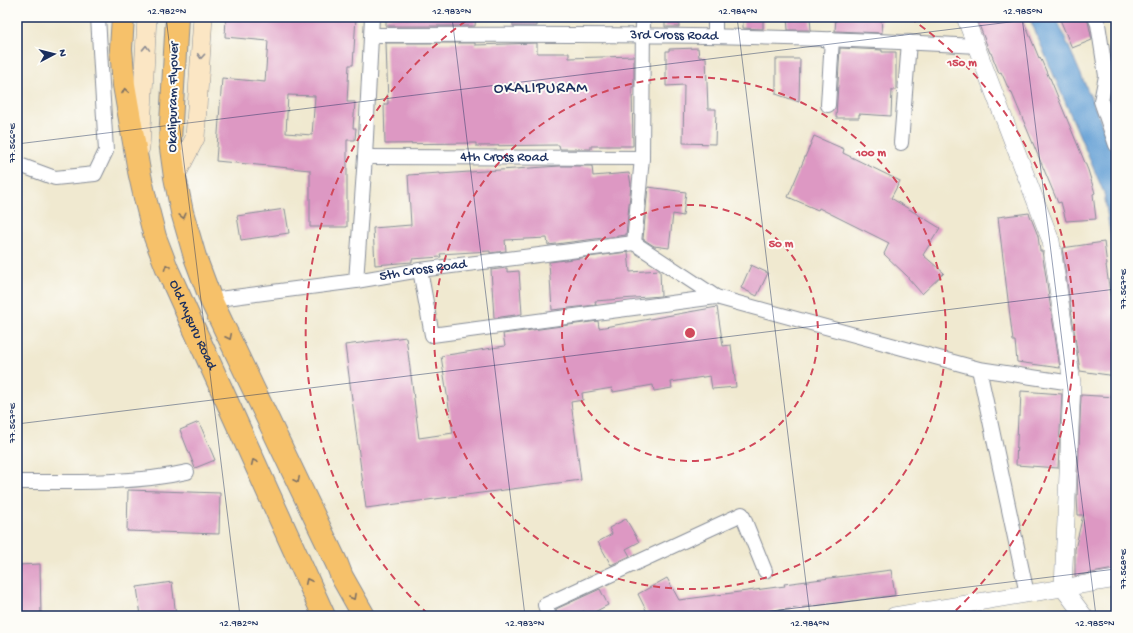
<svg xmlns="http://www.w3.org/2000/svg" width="1133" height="633" font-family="'Gochi Hand',sans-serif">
  <rect width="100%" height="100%" fill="#fdfcf7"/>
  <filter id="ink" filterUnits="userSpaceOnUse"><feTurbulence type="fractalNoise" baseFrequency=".025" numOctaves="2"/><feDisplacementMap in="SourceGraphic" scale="8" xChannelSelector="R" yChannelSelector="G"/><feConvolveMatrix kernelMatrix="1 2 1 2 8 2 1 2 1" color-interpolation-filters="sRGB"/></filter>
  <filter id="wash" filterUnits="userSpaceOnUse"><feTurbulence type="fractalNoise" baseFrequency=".012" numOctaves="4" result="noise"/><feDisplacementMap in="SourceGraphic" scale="16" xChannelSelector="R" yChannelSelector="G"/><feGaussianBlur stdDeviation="0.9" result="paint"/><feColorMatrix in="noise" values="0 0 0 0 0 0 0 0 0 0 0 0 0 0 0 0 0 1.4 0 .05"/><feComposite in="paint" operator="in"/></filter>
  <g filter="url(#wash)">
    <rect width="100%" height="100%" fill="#f0e9d0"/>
    <path fill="#66a1d6" stroke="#40689a" d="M1029,17H1056L1097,112L1116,160V270L1104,193Z"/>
    <g id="blocks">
      <path fill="#dd98c3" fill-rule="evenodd" d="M226,17H356L353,65H349L347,102H355L353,128H356L355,140H347V227H310V170L216,161L222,78L265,82L268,41L225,37ZM288,95L315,96L312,135L286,133Z
        M386,17H476L475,26H386Z
        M513,17H537V26H513Z
        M665,17H679V27H665Z
        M743,17H763V29L743,28Z
        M787,17H810L811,30H788Z
        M836,17H881L882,33L835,31Z
        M976,17H1022L1039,58L1040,57L1049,78H1050L1088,170L1095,193L1093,194L1096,219L1066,221L1061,202L1058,203L1011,91L1010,92L1001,72L999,73L991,53H990Z
        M1059,17H1087L1092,40L1072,48Z
        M386,43H475V45L537,43V53H569V58L634,56V87H632L633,146H591V149H560L559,145L476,146V143L385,144L384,104H388Z
        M698,48L699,57H706L708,109H716L715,144L683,143L684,85L666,86V51H669V49Z
        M840,48L882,50V52H896V90H892L891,116L859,114V118H836Z
        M776,59H800L799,102L776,94Z
        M814,136L844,149L843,153L900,181L891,198L940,228L923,255L944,273L922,294L908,278V277L884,254L889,243L819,208L818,210L788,197Z
        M560,166H592L593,176L629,173L631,185L626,235L548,245L547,238L505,240L506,251L490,253V251L440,254L441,257L412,259V262L375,265L373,228L411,225L408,175L440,173V174Z
        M648,187L686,192L683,216L673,214L669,248L654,246L643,239Z
        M285,209L289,233L241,240L237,216Z
        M1029,213L1038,236L1040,251H1042L1060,368L1017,362L1015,341H1013L998,217Z
        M1104,242L1107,265H1106L1113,314H1116V376L1080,371L1062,248Z
        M628,252L630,272L660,270L661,296L595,301L596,305L552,310L549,262Z
        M751,265L768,273L757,296L741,288Z
        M507,268V272L519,271L522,314L494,318L491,270Z
        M717,307L723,346L731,345L736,387L712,389L710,376L671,382L672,388L654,391L653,385L613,392L612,388L582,393L583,400L571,402L581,480L366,508L345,345L406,337L419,438L453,433L441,356L505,346L503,334L598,321L599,328Z
        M1021,391L1062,394L1058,468L1016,465L1018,416H1020Z
        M1081,395L1116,397V515H1113L1114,569L1075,576V549L1083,515H1078L1077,498Z
        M199,422L215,460L195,468L180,430Z
        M128,490L220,493L219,534L127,531Z
        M626,519L639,542L626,549L630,556L611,565L598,542L612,534L609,528Z
        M40,564L41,616H17V565Z
        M891,570L895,595L767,612V615L758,616H649L638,594L667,578L679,600L785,586L784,584Z
        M172,582L176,616H141L137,587Z
        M600,589L608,605L587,616L584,611L574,616H557L556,609Z"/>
    </g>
  </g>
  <g filter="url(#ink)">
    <use href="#blocks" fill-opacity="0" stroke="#868c97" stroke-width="1"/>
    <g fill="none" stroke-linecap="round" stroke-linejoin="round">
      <defs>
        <g id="minor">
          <path d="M715,17V36"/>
          <path d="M1095,17L1098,24L1106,76L1101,101L1116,145"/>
          <path id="s1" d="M372,35C574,34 775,34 977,46"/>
          <path d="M828,105L832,39"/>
          <path d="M901,143L909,42"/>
          <path id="s2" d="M365,157L642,158"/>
          <path d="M17,164L55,178L95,174L106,151L98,17"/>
          <path d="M634,243L716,297L979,369L1072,383"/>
          <path d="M634,243L642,158L643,17"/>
          <path d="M420,270L432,335L716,297"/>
          <path d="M356,281L365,157L372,17"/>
          <path id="s3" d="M211,300L356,281L420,270L634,243"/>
          <path d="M979,369L1027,594"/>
          <path d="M17,482C72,482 134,484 187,472"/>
          <path d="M549,616L545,605L742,514L765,571"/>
        </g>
        <path id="tertiary" d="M965,17L1051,241L1072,383L1063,588L1084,616
          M894,616L1116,579"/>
        <path id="secondary" d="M140,148L147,17
          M175,177L195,138L203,17"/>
        <g id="primary">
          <path id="s4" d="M123,17L121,49L124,85L139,171L146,202L155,237L168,271L324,616"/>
          <path d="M177,17L170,141L175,177L182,212L195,257L211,300L337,564L342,577L364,616"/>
        </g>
      </defs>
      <use href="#minor" stroke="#868c97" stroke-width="16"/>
      <use href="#tertiary" stroke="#868c97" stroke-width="18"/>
      <use href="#secondary" stroke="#868c97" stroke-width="20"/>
      <use href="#primary" stroke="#868c97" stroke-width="24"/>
      <use href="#minor" stroke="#fff" stroke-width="14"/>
      <use href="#tertiary" stroke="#fff" stroke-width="17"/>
      <use href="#secondary" stroke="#fbe6c4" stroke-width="19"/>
      <use href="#primary" stroke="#f6c16b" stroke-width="22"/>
    </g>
    <defs><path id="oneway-chevron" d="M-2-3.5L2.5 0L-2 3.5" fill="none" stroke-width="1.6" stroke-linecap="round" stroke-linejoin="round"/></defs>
    <g stroke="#8b8a91">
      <use href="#oneway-chevron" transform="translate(146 48) rotate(-88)"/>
      <use href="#oneway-chevron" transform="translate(201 56) rotate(94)"/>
    </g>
    <g stroke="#7e7164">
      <use href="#oneway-chevron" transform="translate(125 91) rotate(-100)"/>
      <use href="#oneway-chevron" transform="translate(183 216) rotate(76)"/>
      <use href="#oneway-chevron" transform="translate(167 267) rotate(-111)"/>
      <use href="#oneway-chevron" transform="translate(229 337) rotate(64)"/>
      <use href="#oneway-chevron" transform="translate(254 462) rotate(-114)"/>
      <use href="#oneway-chevron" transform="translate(297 480) rotate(64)"/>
      <use href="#oneway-chevron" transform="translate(308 581) rotate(-115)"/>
      <use href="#oneway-chevron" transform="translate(353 597) rotate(61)"/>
    </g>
  </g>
  <path fill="none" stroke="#1b2f5e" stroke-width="1" stroke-opacity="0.45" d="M166,17L240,616M452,17L525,616M737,17L810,616M1022,17L1096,616M17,144L1051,17M17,424L1116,289M730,616L1116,569"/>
  <g fill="none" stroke="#d1495b" stroke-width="2" stroke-dasharray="7 5">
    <circle cx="690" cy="333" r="128"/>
    <circle cx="690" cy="333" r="256"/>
    <path d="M428 614A384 384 0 0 1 470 18M910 18A384 384 0 0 1 952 614"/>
  </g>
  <g text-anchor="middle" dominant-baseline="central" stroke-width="4" stroke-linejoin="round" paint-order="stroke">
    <g font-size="14" fill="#1b2f5e" stroke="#fdfcf7">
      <text stroke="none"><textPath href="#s1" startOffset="302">3rd Cross Road</textPath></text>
      <text transform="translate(174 97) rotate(-89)">Okalipuram Flyover</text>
      <text stroke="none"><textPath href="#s2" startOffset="139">4th Cross Road</textPath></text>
      <text stroke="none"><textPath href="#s3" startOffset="214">5th Cross Road</textPath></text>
      <text stroke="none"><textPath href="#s4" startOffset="319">Old Mysuru Road</textPath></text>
    </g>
    <g font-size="16" letter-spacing="1" fill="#1b2f5e" stroke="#fdfcf7">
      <text x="541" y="89">OKALIPURAM</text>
    </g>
  </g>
  <circle cx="690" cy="333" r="6" fill="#d1495b" stroke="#fdfcf7" stroke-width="2"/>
  <g font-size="12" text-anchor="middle" font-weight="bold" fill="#d1495b" stroke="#fdfcf7" stroke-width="4" stroke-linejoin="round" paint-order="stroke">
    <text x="962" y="66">150 m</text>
    <text x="871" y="156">100 m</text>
    <text x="781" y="247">50 m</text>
  </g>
  <rect width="1133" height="633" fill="none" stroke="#fdfcf7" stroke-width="44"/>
  <g transform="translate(54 54) rotate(83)" stroke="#fdfcf7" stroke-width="3" paint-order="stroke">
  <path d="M0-3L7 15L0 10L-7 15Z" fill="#1b2f5e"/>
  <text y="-6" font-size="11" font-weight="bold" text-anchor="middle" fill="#1b2f5e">N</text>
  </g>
  <rect x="22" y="22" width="1089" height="589" fill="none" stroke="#1b2f5e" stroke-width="1.5"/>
  <g font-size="10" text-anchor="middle" fill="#1b2f5e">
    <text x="167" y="14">12.982°N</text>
    <text x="452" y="14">12.983°N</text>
    <text x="738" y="14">12.984°N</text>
    <text x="1023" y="14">12.985°N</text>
    <text transform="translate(11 143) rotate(-90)" y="4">77.566°E</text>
    <text transform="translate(1122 289) rotate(-90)" y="4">77.567°E</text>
    <text transform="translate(11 423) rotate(-90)" y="4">77.567°E</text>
    <text transform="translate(1122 569) rotate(-90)" y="4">77.568°E</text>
    <text x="239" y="626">12.982°N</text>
    <text x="525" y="626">12.983°N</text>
    <text x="810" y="626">12.984°N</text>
    <text x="1095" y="626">12.985°N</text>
  </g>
</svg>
